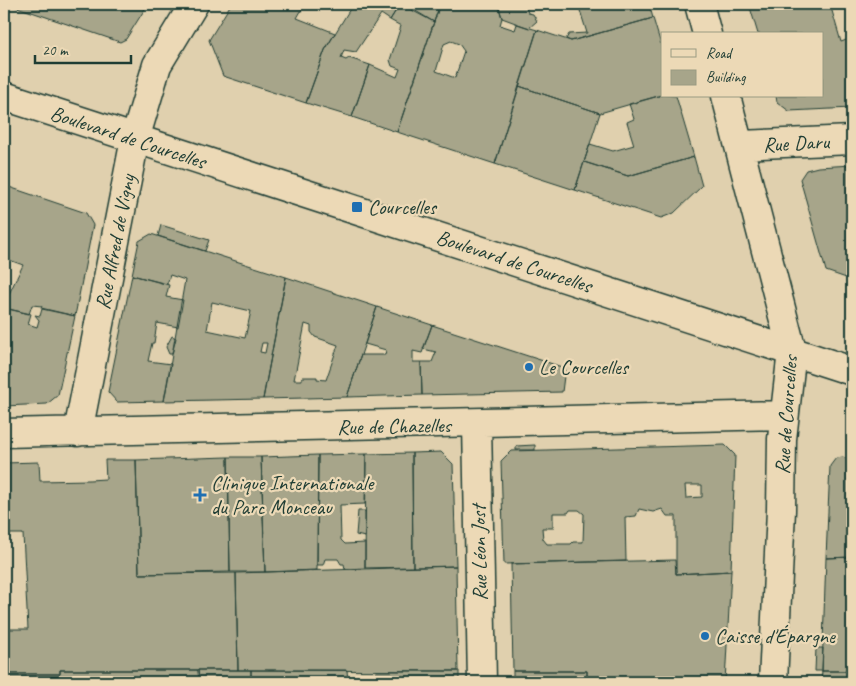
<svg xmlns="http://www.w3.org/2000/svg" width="856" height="686" font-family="Caveat,sans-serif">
  <rect width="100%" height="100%" fill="#e0d0ae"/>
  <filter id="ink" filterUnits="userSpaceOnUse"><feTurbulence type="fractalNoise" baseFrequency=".02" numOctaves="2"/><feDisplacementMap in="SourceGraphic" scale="10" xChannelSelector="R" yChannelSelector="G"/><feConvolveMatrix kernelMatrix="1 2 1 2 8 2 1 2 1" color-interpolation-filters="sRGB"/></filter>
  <g filter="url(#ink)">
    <path fill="#a7a58a" stroke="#1f3d34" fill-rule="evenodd" d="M8,4H148L126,39L120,42Z
      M231,4H305L297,18L335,33L325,50L306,103L223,76L209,40Z
      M353,4H400L390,20L381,14L356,52L344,50L341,58L346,60L349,58L370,65L352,117L306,103L325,50Z
      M400,4L434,22L397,132L352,117L370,65L397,77L400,69L392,66L390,60L401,26L390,20Z
      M404,4H440L434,22Z
      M440,4H498L502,18L500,25L515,30L517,24L537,30L495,164L397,132ZM451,41L459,44L464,51L455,78L436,71L444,44Z
      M498,4H525L528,13L533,14L537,21L529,28L502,18Z
      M578,4H649L653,18L571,41L566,39L569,34L587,33Z
      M749,4H830L841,42L852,38V108L789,111L777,102L776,96H822V34H758Z
      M653,18L662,48V95L600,113L519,86L537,30L571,41Z
      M519,86L600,113L575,190L495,164Z
      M662,95L676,96L694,157L628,176L584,162L590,144L613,151L634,145L627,122L634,119L629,104Z
      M694,157L702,186L674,213L661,218L575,190L584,162L628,176Z
      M852,165V280L826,271L800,179L806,170L818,167Z
      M6,186L86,213L93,225L75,316L41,308L42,306L32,305L29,314L4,308V300L7,298L23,265L4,258Z
      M161,225L209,240L205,251L158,236Z
      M151,234L286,277L263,399L164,401L185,280L170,275L167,284L132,275L139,241ZM212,302L251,311L245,338L207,330ZM262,343H267L265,353L260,352Z
      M132,275L169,285L166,297L183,300L178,327L157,323L154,343H152L148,361L171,364L164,401L117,402L108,392Z
      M286,277L377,307L347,397L263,399ZM305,324L311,326V332L315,337L338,345L326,380L317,379V377H302V380H294Z
      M377,307L432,325L422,353L413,351V362H421L422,395L347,397L361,355H385L386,350L365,344Z
      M4,308L31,314L28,324L37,327L39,320L35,315L40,316L42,309L75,316L58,395L47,404L4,406Z
      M432,325L565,368L562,392L422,395L421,362H432L436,352L423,349Z
      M172,336L176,338L172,354H169L166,347Z
      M535,445V450H516V446Z
      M725,445L735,455L731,571L676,574V516H667L662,509L653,512L639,509L636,516L625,517L626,561L504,564L501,461L511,451ZM685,485H702V497L686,498ZM570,510H579L584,514L583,542H573L571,544H547L543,539L542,528H553V513H568Z
      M441,452L453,464L456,566L413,567L412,453Z
      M412,453L413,567L365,568L366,454Z
      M366,454L365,504L340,505L341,540L345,544L365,543V568L345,569L344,564H341L338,559H325L323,565H317L318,455Z
      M318,455L317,570L265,572L261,457Z
      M228,457L230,572L139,574L136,460Z
      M228,457H261L265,572H230Z
      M843,457L852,461V557L826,558L830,466L836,458Z
      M105,460H136L139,574L236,573L238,670H60V674H4V629H28L23,534H4V463L39,462L40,481L89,480L106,479Z
      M358,511H365V537L356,535Z
      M852,557V671H822L826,558Z
      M675,560L676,574L731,571L725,682H587V671H513L511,564Z
      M456,566L458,671L238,670L236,573Z
      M816,648H823L822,671H815Z
      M60,670H198L199,682H4V674H60Z
      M198,670H251V682H199Z
      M251,670H347L348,682H251Z
      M376,671H459V682H377Z
      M513,671H587V682H513Z
      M822,671H852V682H821Z
      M377,680V682H348V681Z"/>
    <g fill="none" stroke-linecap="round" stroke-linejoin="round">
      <defs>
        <path id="minor" d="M699,4L707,34
          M726,96L792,351L782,439L781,510L773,682
          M740,145L852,140
          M477,424L482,682
          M78,432L135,139L157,65L194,4
          M4,433L784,415"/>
        <path id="major" d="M4,96L852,371"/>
      </defs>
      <use href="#minor" stroke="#1f3d34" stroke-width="31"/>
      <use href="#major" stroke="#1f3d34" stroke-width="31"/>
      <use href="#minor" stroke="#ecd9b6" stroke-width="28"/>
      <use href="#major" stroke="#ecd9b6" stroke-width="28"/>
    </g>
  </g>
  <g fill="#1f6fb2" stroke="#ecd9b6" stroke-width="2">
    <rect x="351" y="201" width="12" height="12" rx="2.5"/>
    <circle cx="529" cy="367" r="5"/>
    <path d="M197.5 487.5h5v5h5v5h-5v5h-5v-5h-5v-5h5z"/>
    <circle cx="705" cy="636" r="5"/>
  </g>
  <g text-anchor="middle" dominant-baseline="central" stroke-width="4.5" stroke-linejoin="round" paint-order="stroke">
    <g font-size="21" fill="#1f3d34" stroke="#ecd9b6">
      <text transform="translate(128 137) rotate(18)">Boulevard de Courcelles</text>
      <text transform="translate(796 143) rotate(-3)">Rue Daru</text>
      <text transform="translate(115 242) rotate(-79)">Rue Alfred de Vigny</text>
      <text transform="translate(514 261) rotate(18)">Boulevard de Courcelles</text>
      <text transform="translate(786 415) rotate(-86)">Rue de Courcelles</text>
      <text transform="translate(394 426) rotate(-1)">Rue de Chazelles</text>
      <text transform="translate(479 553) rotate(-91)">Rue Léon Jost</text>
    </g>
    <g font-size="21" fill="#1f3d34" stroke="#ecd9b6" text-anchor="start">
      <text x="368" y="207">Courcelles</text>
      <text x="539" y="367">Le Courcelles</text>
      <text x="211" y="483">Clinique Internationale<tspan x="211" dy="24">du Parc Monceau</tspan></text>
      <text x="715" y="636">Caisse d'Épargne</text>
    </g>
  </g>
  <rect width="856" height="686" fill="none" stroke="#ecd9b6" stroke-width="20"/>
  <rect x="10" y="10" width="836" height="666" fill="none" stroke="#1f3d34" stroke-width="2" filter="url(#ink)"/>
  <rect x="661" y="32" width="162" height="65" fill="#ecd9b6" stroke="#9a9b82"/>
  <rect x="671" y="49" width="25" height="8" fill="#ecd9b6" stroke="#9a9b82"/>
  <text x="706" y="58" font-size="15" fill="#1f3d34">Road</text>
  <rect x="671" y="70" width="25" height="15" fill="#a7a58a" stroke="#9a9b82"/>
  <text x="706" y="82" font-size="15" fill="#1f3d34">Building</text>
  <path d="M35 55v8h96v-8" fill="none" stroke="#1f3d34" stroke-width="2.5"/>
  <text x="42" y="55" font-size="15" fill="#1f3d34" stroke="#ecd9b6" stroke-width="4" paint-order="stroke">20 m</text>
</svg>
